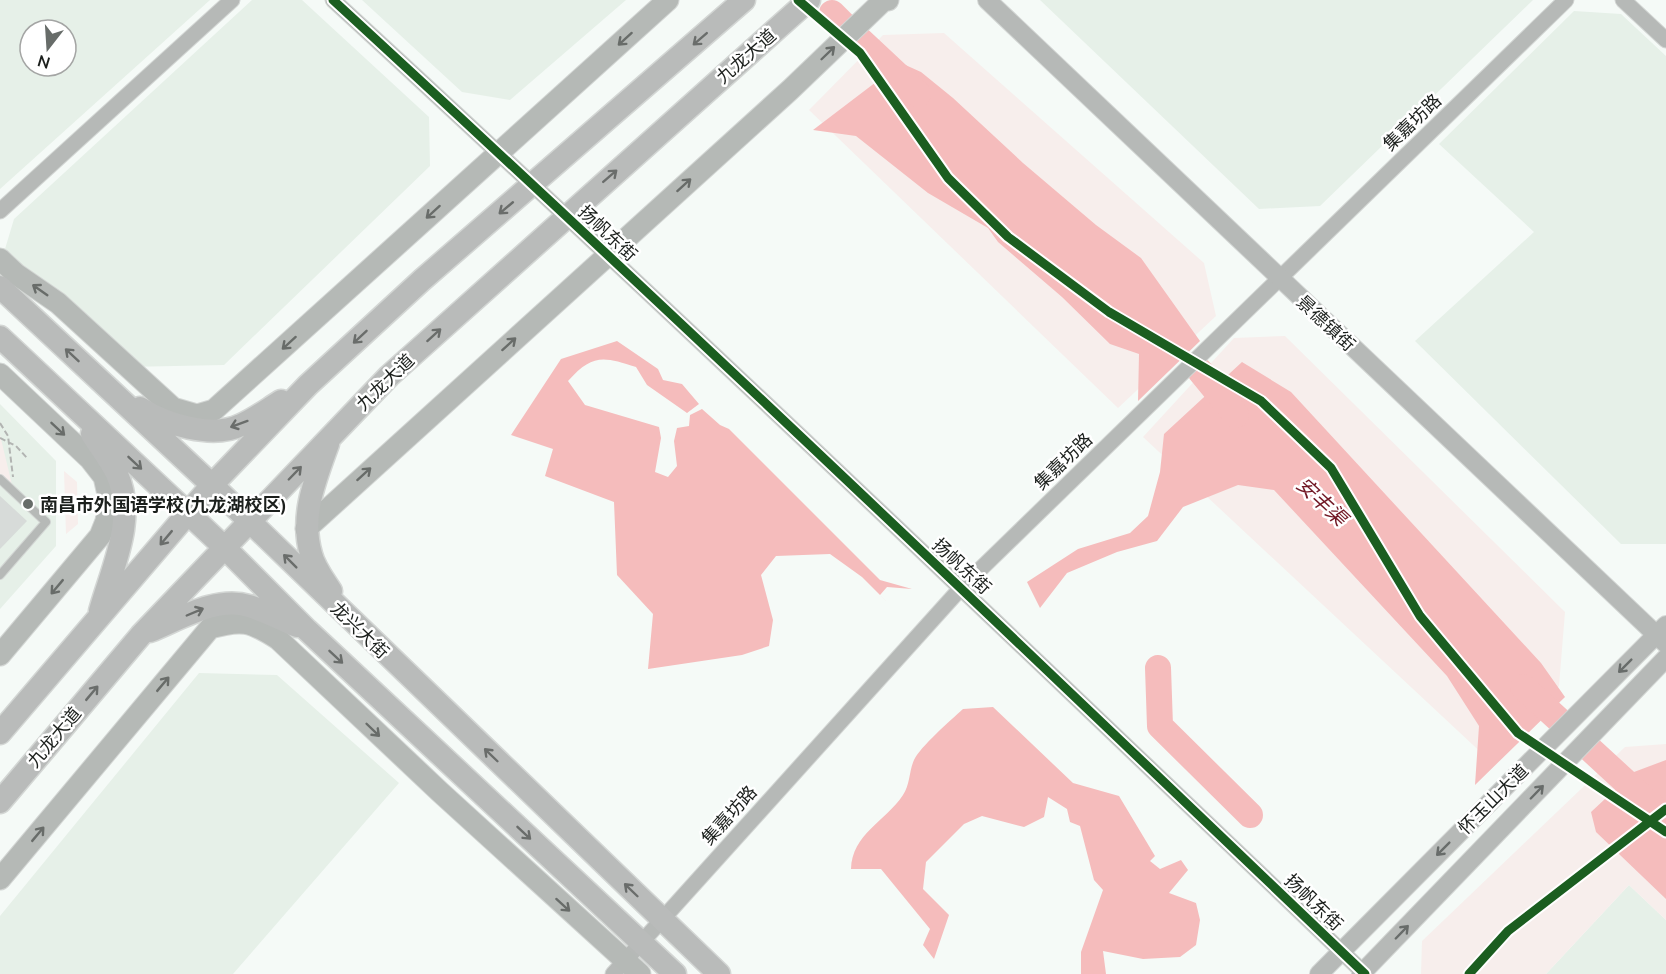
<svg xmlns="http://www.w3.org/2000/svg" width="1666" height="974" font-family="Mulish,'Noto Sans SC',sans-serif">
  <rect width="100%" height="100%" fill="#f5faf7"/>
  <path fill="#e6f0e8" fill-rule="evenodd" d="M0,0H210L0,189ZM30,30H66V66H30Z
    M252,0H302L429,117L430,166L224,365L126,367L5,249L14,219Z
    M362,0H626L510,100L462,92Z
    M1040,0H1533L1320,206L1259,209Z
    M1574,11L1621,14L1666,56V544H1621L1415,341L1534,232L1439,144Z
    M0,404L56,461V546L0,609Z
    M199,673L277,675L399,783L233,974H0V916Z
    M1629,885L1666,920V974H1546Z"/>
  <path fill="#f7eeec" d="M944,33L1204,263L1216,316L1118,408L809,110L883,35Z
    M1285,336L1565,612L1559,686L1488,759L1143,437L1234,338Z
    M0,435L14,493L0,479Z
    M64,471L77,482L78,524L66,534Z
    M1666,744V920L1629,885L1546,974H1421L1422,941L1625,747Z"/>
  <path fill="#f5bcbc" d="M901,63L921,72L953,98L1023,163L1096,225L1141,258L1200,341L1138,401L1139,354L1110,344L1062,297L998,242L988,228L928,193L856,136L813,130Z
    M617,341L658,369L663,380L682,384L699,404L687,413L647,385L636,367C603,356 592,354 568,381L585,405L659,427L661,438L655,472L668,477L677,466L674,441L677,428L689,426L690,415L702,409L720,425L729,429L880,580L912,589L887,587L880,595L886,601L862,577L830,554L776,556L761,575L773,620L769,646L742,655L648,669L653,614L617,575L614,502L545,476L553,449L511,435L561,359Z
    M1242,362L1291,392L1541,663L1565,697L1475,785L1479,726L1447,676L1274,490L1238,485L1183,507L1157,541L1117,552L1067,573L1040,608L1027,582L1078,549L1130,533L1148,516L1160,472L1164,434Z
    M993,707L1073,783L1119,796L1155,856L1150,861L1160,869L1181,860L1188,870L1169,893L1196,903L1200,920L1196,945L1180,957L1143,959L1103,951L1106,974H1081V952L1103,890L1094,880L1080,826L1070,822L1067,809L1048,797L1044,817L1024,827L982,816L964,824L926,862L923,889L949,915L934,959L923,945L930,929L881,869H851C852,834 885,822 903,795C910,785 909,771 914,760C920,747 951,720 963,709Z
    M1666,760V899L1596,832L1591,812L1634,772Z"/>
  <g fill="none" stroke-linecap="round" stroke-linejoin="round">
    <path stroke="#f5bcbc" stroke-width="26" d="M832,13L845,26
      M857,37L918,94
      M1200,371L1236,415
      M1158,668L1160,726L1250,815
      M1523,687L1559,720
      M1590,749L1666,819"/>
  </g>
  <path fill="#d7dbd9" d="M0,496L27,521L0,549Z"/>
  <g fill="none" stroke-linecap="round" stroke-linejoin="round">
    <defs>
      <path id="service" d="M0,479L46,522L0,575"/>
      <path id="minor" d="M333,0C681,320 1023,647 1365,974
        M1623,0L1666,40
        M0,211L232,0
        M613,974L961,588L1566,0"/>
      <path id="tertiary" d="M987,0L1666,644
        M1319,974L1666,625
        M1361,974L1666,658"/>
      <path id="secondary" d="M0,259L16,274L58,303L173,408L197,415L214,410L668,0
        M0,374L90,459L104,477L109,499L106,521L100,536L0,655
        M306,529L790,90L883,1L888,0
        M0,879L210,628C242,619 250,621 278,639L440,792L640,974"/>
      <path id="primary" d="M0,287L212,485L719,974
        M0,337L224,547L307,630L675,974
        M140,408C165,424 212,439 241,425C255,419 268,409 281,401
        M92,434C100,447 111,461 117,474C137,519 112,568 100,611
        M328,444C315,480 300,516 311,554C314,567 324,580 331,591
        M150,631C180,619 216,596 249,606C265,611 281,619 297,626
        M0,733L212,485L308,385L422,280L744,0
        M0,802L141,635L389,376L809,0"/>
    </defs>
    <use href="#service" stroke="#d3d6d4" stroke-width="10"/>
    <use href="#minor" stroke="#d3d6d4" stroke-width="17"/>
    <use href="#tertiary" stroke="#d3d6d4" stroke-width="20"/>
    <use href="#secondary" stroke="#d3d6d4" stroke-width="23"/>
    <use href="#primary" stroke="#d3d6d4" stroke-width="25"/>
    <path stroke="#b2b4b2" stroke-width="2" stroke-dasharray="6 3" stroke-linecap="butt" d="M0,423L8,436L13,477
      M0,438L16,446L28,459"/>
    <use href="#service" stroke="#b6b9b7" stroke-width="8"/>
    <use href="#minor" stroke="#b6b9b7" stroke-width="15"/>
    <use href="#tertiary" stroke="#b6b9b7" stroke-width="18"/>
    <use href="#secondary" stroke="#b5b9b6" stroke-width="21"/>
    <use href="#primary" stroke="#b9bbba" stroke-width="22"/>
    <defs>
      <path id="cycleway" d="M333,0C681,320 1023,647 1365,974
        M798,0L860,53L948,178L1008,237L1109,312L1261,401L1331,468L1420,616L1518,733L1666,832
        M1469,974L1508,931L1666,809"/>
    </defs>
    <use href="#cycleway" stroke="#fff" stroke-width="13"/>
    <use href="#cycleway" stroke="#1b5e20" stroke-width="9"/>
  </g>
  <defs><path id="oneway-shaft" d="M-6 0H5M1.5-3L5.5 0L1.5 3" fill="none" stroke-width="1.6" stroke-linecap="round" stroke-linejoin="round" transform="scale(1.5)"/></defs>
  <g stroke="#686c69">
    <use href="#oneway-shaft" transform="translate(625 39) rotate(138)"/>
    <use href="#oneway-shaft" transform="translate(828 53) rotate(-44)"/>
    <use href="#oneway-shaft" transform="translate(684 185) rotate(-42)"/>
    <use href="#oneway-shaft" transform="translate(433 212) rotate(138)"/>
    <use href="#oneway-shaft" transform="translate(40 290) rotate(-145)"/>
    <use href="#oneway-shaft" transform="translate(289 343) rotate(138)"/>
    <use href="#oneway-shaft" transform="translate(509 344) rotate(-42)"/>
    <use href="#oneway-shaft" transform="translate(58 429) rotate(43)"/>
    <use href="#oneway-shaft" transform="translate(364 474) rotate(-42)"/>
    <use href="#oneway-shaft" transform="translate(57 587) rotate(130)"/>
    <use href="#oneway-shaft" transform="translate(163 684) rotate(-50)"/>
    <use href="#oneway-shaft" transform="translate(373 730) rotate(44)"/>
    <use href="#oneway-shaft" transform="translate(38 834) rotate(-50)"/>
    <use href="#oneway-shaft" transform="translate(563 905) rotate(42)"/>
  </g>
  <g stroke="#6a6d6b">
    <use href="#oneway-shaft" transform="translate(700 39) rotate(139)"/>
    <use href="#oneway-shaft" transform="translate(610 176) rotate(-41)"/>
    <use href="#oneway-shaft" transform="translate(506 208) rotate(140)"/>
    <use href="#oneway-shaft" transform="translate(434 335) rotate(-42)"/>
    <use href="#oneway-shaft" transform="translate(360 337) rotate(137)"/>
    <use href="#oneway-shaft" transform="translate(72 355) rotate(-137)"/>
    <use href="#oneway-shaft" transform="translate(239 424) rotate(160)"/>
    <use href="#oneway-shaft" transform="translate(135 463) rotate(43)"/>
    <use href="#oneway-shaft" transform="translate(295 473) rotate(-46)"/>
    <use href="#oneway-shaft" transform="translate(166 538) rotate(130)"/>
    <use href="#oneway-shaft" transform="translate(290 561) rotate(-135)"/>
    <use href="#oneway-shaft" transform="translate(195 612) rotate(-23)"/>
    <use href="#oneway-shaft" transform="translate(336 657) rotate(43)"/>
    <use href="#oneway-shaft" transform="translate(92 693) rotate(-50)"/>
    <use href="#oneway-shaft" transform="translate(491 755) rotate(-136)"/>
    <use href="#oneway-shaft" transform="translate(524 833) rotate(43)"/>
    <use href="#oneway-shaft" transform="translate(631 890) rotate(-136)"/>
  </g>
  <g stroke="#686c6a">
    <use href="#oneway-shaft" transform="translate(1625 666) rotate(135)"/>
    <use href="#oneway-shaft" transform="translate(1537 792) rotate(-46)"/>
    <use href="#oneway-shaft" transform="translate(1443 849) rotate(135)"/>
    <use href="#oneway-shaft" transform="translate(1402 932) rotate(-46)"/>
  </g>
  <circle fill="#676c69" stroke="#fff" stroke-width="2" cx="28" cy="504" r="6"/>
  <g text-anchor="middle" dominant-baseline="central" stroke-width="5" stroke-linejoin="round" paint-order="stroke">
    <g font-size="18" fill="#1b1f1c" stroke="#fff">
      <text transform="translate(746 56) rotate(-41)">九龙大道</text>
      <text transform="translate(1412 122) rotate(-44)">集嘉坊路</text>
      <text transform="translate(608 233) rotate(43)">扬帆东街</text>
      <text transform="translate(1326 323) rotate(43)">景德镇街</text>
      <text transform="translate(385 382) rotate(-44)">九龙大道</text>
      <text transform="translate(1063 461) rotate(-44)">集嘉坊路</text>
      <text transform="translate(962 566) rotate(43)">扬帆东街</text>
      <text transform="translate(360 630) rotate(44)">龙兴大街</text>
      <text transform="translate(54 737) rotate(-50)">九龙大道</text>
      <text transform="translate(1493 799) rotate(-45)">怀玉山大道</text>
      <text transform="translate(729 815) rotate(-48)">集嘉坊路</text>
      <text transform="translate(1314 902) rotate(44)">扬帆东街</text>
    </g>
    <g font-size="18" font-weight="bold" fill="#1b1f1c" stroke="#fff" text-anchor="start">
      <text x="40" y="504">南昌市外国语学校(九龙湖校区)</text>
    </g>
    <g font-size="20" font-style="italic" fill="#721825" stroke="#fff">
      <text transform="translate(1322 501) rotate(43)">安丰渠</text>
    </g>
  </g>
  <g transform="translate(48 48) rotate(197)"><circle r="28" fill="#ffffff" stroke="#a4a5a4" stroke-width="1.5"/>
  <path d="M0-4.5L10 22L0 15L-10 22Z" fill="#676c69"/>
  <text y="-9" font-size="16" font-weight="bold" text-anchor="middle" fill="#1b1f1c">N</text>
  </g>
</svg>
